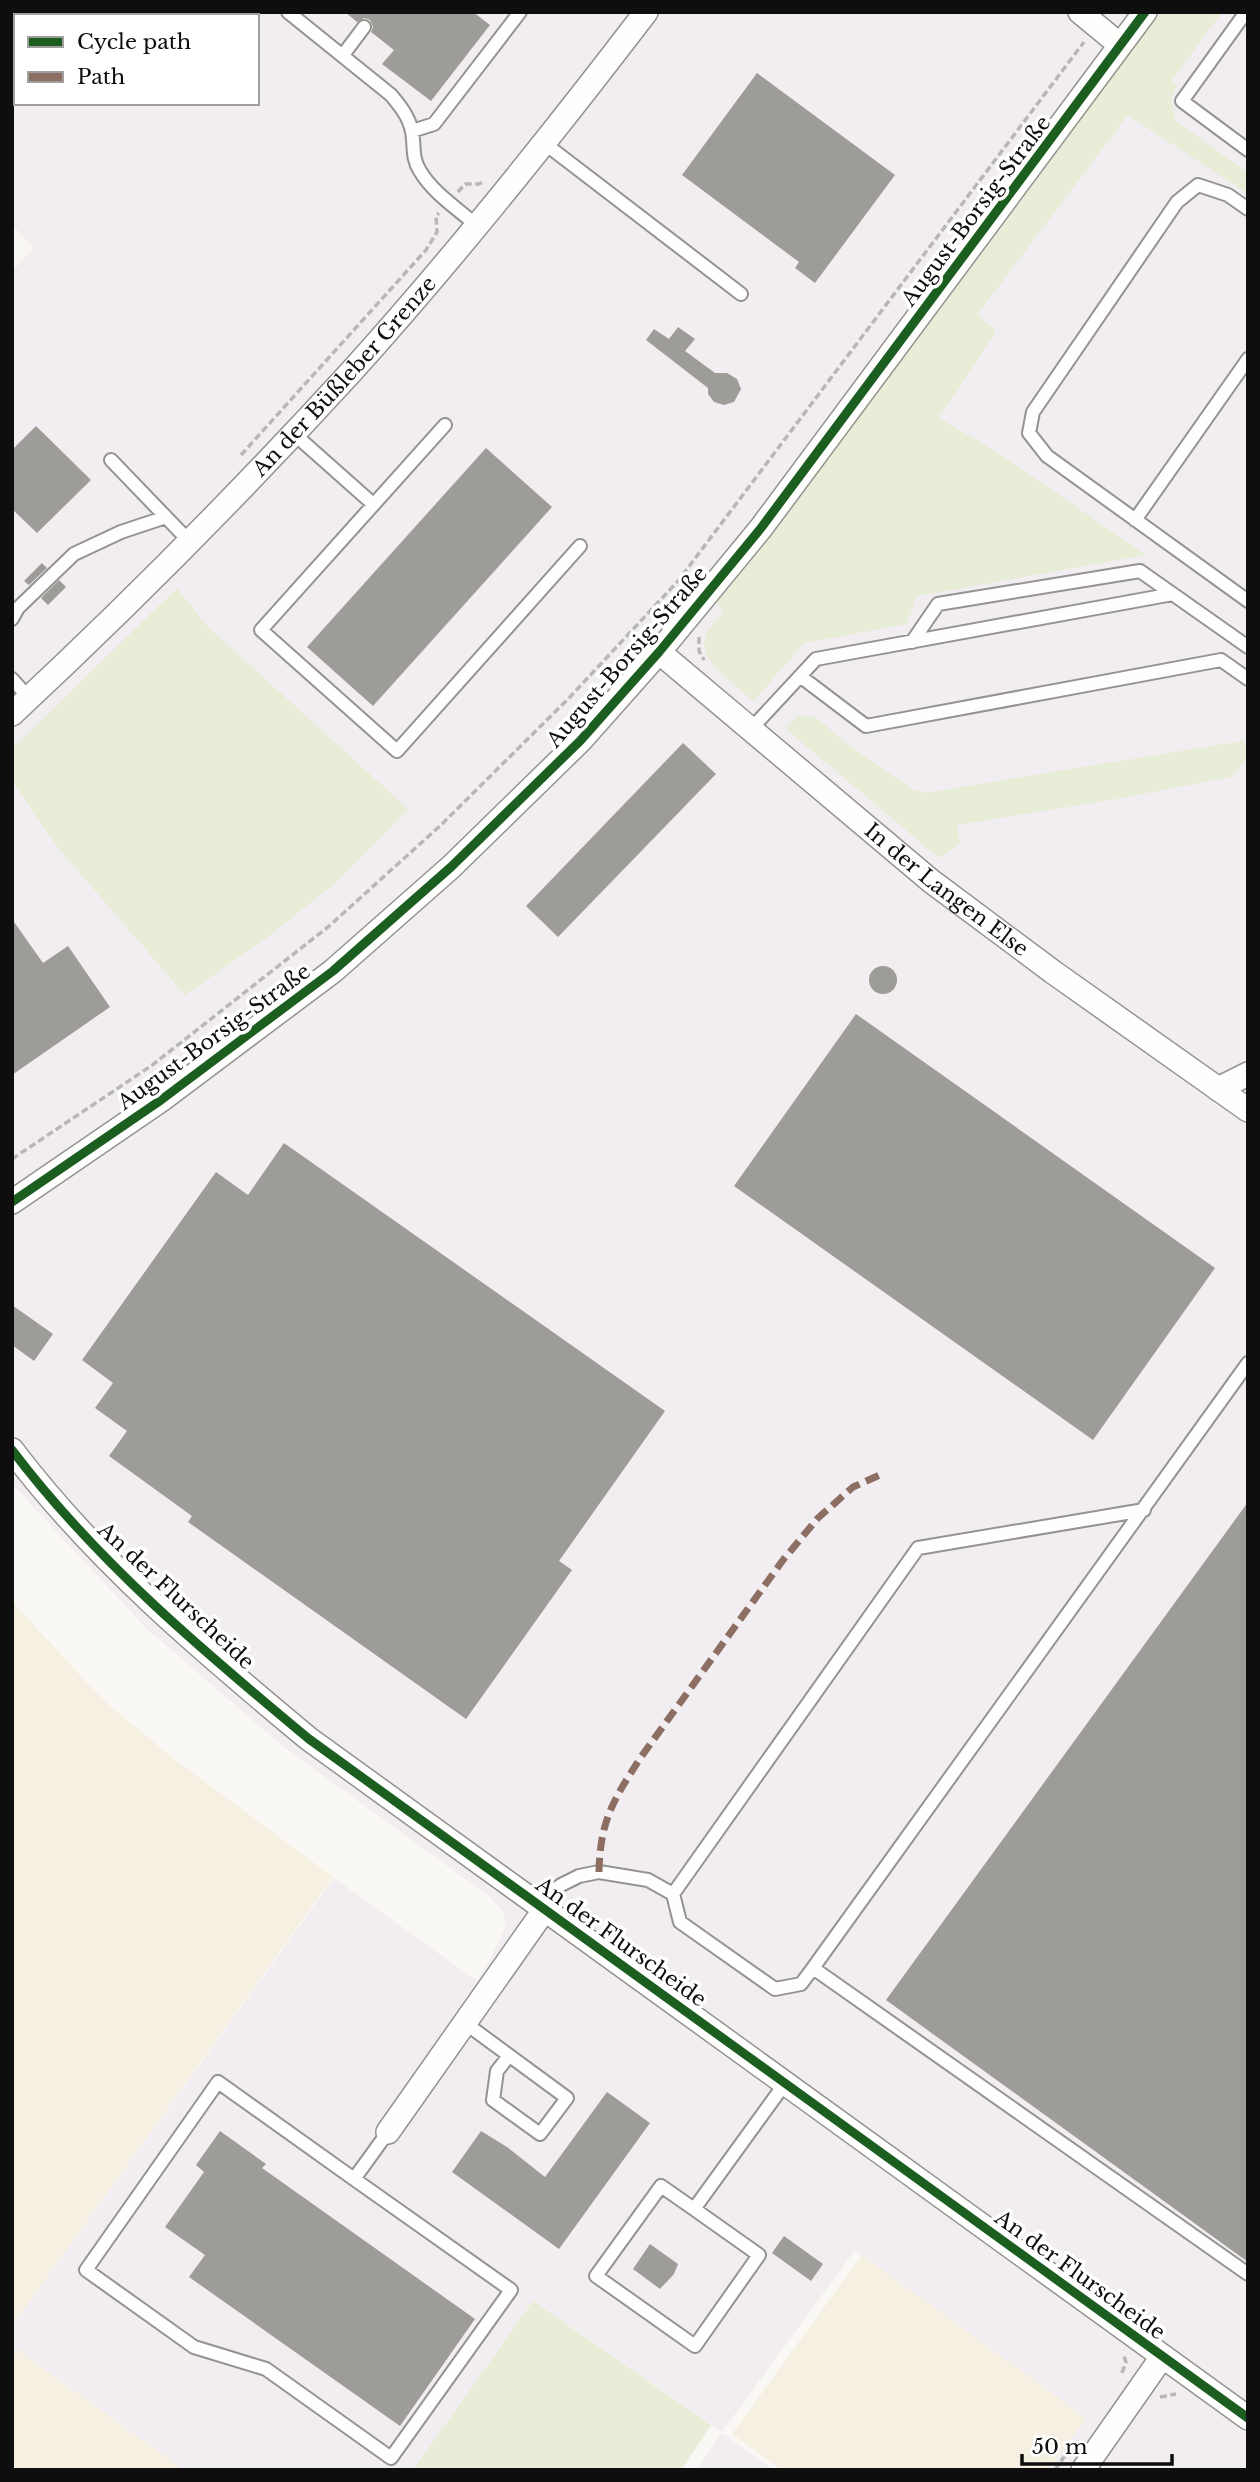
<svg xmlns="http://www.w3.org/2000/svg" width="1260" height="2482" font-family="'Libre Baskerville',serif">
  <rect width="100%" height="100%" fill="#faf8f4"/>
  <path fill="#f1edf0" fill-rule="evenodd" d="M12,12H1248V2470H1049L1085,2418L855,2250L722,2432L533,2301L413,2470H184L12,2346V2326L334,1878L477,1981L499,1942L505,1926L503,1911L490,1897L284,1747L147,1629L12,1484V271L34,248L12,225ZM16,16H257V103H16Z
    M722,2433L774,2470H696Z"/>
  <path fill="#f5f0e2" d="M12,1601L102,1699L174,1759L333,1877L12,2326Z
    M862,2255L1086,2418L1049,2470H782L732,2434Z
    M12,2346L184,2470H12Z"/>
  <path fill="#e7edd6" d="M1158,12H1222L1172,80L1177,85L1171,100L1176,121L1248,173V194L1128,115L977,315L996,331L954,396L937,417L997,452L1146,555L917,596L907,624L804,643L754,701C738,687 698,661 705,638C707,628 718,619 724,611L716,603L850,430Z
    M177,588L206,625L408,809L333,885L269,936L185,995L60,850L38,820L12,780V749Z
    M797,716L815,717L846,743L912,789L925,793L1242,741L1248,745V757L1231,777L1111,800L957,825L960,843L939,858L785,728Z
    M533,2301L711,2425L681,2470H413Z"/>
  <path fill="#9e9c99" d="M345,12H473L490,25L431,101L382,64L394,50L371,32L373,27L370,20L364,18L357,22Z
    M757,73L895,175L815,283L795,268L799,262L682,175Z
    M678,327L695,339L685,351L715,373H727L737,379L741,389L734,402L724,405L714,402L708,394V388L646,340L654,329L669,339Z
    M36,426L91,480L37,533L12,509V450Z
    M486,448L552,507L373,706L307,647Z
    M42,563L47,568L29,585L24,581Z
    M59,580L66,587L48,605L41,598Z
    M683,743L716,774L558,937L526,906Z
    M12,919L43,963L68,946L110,1007L12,1075Z
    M869 980a14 14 0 1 1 28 0a14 14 0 1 1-28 0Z
    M856,1014L1215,1268L1093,1440L734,1186Z
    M284,1143L665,1411L559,1561L572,1570L466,1719L188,1522L192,1516L109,1456L127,1431L95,1408L113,1383L82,1360L216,1172L248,1195Z
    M12,1305L53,1334L34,1361L12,1345Z
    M1248,1502V2262L886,2000Z
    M607,2092L650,2123L559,2249L452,2172L481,2131L507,2147L545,2177Z
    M220,2131L266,2164L262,2168L475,2319L400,2426L189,2277L205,2255L165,2227L204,2172L196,2165Z
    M784,2236L823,2264L811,2281L772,2253Z
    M650,2244L678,2264L674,2274L660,2289L633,2269Z"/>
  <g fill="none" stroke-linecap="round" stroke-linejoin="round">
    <defs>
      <path id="service" d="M288,12L391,95C402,108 412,121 413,139C414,151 413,160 420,171C433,193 458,209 476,225
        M1246,12L1182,101L1248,150
        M343,55L364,27
        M412,131L434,124L520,12
        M544,143L741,294
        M1248,209L1228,195L1198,185L1177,202L1033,412L1029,433L1047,456L1248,601
        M445,425L261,630L397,751L580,546
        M293,433L373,504
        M111,460L189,541
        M1135,520L1248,359
        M12,619L18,608L74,554L121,532L166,517
        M912,642L938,604L1140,571L1248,647
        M800,676L866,726L1221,660L1248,679
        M12,679L29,698
        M751,729L816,659L1173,594
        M1144,1510L918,1548L673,1894L680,1922L775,1989L801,1984L813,1968L1248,2274
        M539,1904L543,1898L561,1885L579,1876L599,1872L648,1880L673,1894
        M813,1968L1248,1363
        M465,2023L567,2098L540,2134L493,2100L497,2071L509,2056
        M354,2179L511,2290L391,2458L266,2369L194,2347L86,2270L218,2082L354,2179L388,2132
        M694,2209L759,2255L695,2346L596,2276L661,2186L694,2209L786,2082"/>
      <g id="minor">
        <path d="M1080,12L1120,45"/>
        <path id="s1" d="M659,652L931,881L1053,972L1248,1110"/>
        <path id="s2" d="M12,714C129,605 243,490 351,372C455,257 552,135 646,12"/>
        <path d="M1218,1089L1248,1074"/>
        <path d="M12,1202L161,1100L333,971L451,867L580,741L659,652L761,528L1145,12"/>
        <path d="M12,1450C96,1561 203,1651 309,1739L1248,2418"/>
        <path d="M388,2132L545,1909"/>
        <path d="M1083,2470L1162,2357"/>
      </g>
    </defs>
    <use href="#service" stroke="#949392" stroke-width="16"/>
    <use href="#minor" stroke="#949392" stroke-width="26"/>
    <path stroke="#b8b7b7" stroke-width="3.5" stroke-dasharray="7 3.5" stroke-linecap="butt" d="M458,192L465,184H479L485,181
      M241,455L426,250L437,232L436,216L439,213
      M699,637V651L704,660
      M12,1159L151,1066L328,927L441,825L569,698L678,581L1084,42
      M1122,2373L1126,2362L1123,2354
      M1160,2397L1176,2394
      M1055,2470L1066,2454"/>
    <use href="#service" stroke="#fefefd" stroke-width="12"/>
    <use href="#minor" stroke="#fefefd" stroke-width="23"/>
    <path stroke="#8d6e63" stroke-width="7" stroke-dasharray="14 7" stroke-linecap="butt" d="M599,1872C600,1820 614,1799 641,1757L783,1560L818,1518L853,1487L882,1474"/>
    <defs>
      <path id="cycleway" d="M12,1202L161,1100L333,971L451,867L580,741L659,652L761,528L1145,12
        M12,1450C96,1561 203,1651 309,1739L1248,2418"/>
    </defs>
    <use href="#cycleway" stroke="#fff" stroke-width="13"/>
    <use href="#cycleway" stroke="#1b5e20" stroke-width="9"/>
  </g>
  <g text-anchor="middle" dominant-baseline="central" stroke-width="7" stroke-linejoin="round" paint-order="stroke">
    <g font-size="21" fill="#0e0e0e" stroke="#fff">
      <text transform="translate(976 211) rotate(-53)">August-Borsig-Straße</text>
      <text stroke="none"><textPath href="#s2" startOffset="474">An der Büßleber Grenze</textPath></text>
      <text transform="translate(627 657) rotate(-49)">August-Borsig-Straße</text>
      <text stroke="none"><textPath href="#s1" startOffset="373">In der Langen Else</textPath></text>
      <text transform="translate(214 1037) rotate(-36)">August-Borsig-Straße</text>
      <text transform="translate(176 1596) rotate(43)">An der Flurscheide</text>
      <text transform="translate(621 1942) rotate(36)">An der Flurscheide</text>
      <text transform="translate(1080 2275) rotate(36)">An der Flurscheide</text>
    </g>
  </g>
  <rect width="1260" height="2482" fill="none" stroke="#0e0e0e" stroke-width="28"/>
  <rect x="14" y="14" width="245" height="91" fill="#ffffff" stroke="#9f9f9f" stroke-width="2"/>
  <rect x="28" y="37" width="35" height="10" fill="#1b5e20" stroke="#9f9f9f" stroke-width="2"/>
  <text x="77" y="49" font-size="21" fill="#0e0e0e">Cycle path</text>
  <rect x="28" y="72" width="35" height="10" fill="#8d6e63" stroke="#9f9f9f" stroke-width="2"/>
  <text x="77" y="84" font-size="21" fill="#0e0e0e">Path</text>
  <path d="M1022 2454v10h150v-10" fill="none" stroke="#0e0e0e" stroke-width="3.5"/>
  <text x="1032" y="2454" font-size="21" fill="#0e0e0e" stroke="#ffffff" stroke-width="5" paint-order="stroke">50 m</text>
</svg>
